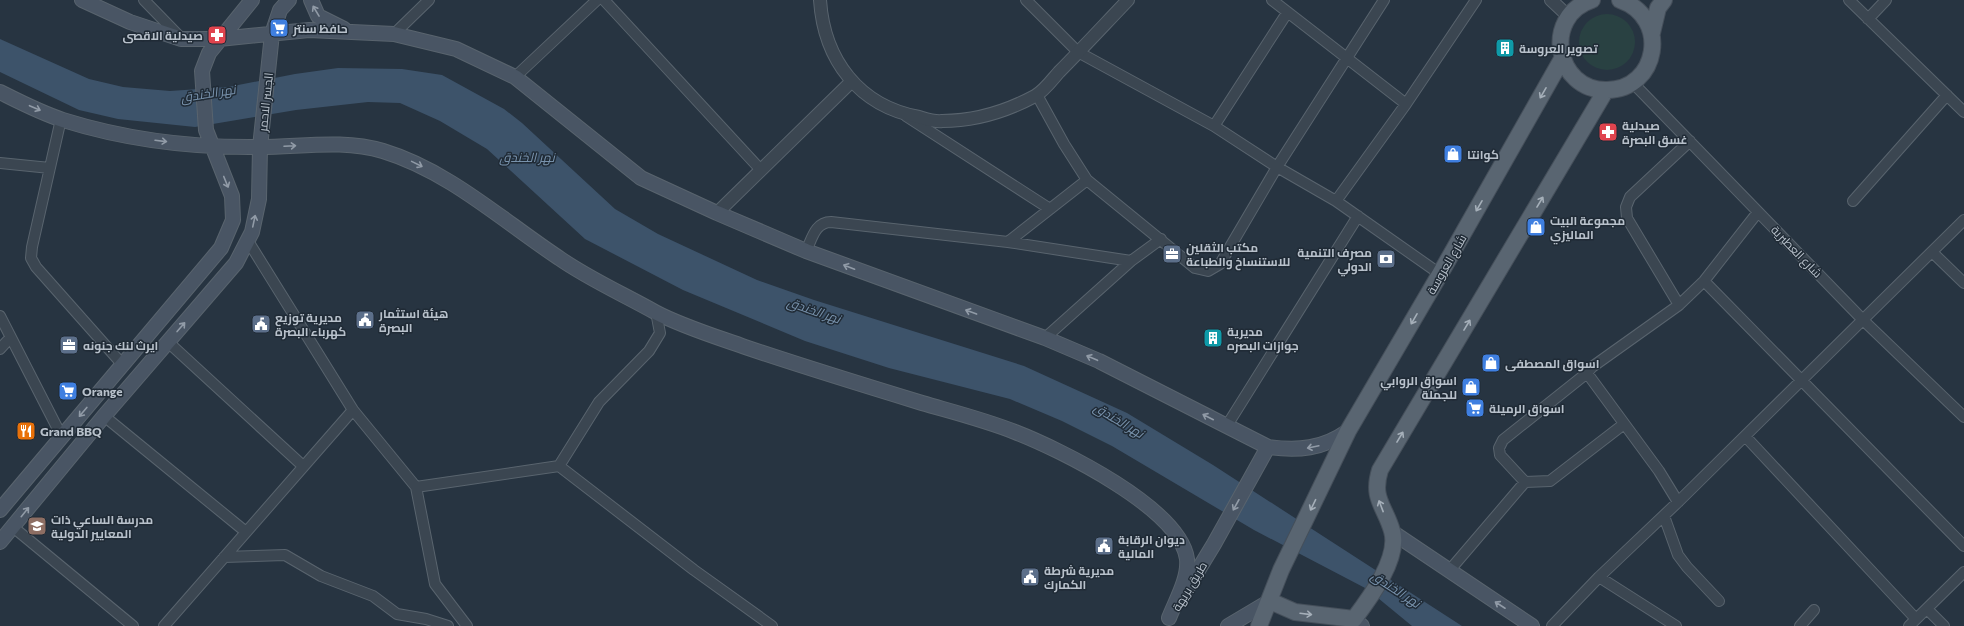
<svg xmlns="http://www.w3.org/2000/svg" width="1964" height="626" font-family="Commissioner,Cairo,sans-serif">
  <rect width="100%" height="100%" fill="#273441"/>
  <path fill="#294142" d="M1579 42a28 28 0 1 1 56 0a28 28 0 1 1-56 0Z"/>
  <path fill="#3d536a" d="M0,39L89,79L123,87L170,91L228,87L295,74L338,68L402,69L442,75L504,109L522,123L615,209L658,234L757,280L814,300L1024,366L1127,413L1213,465L1462,626H1412L1367,589L1254,530L1112,446L1062,421L1010,399L889,368L805,341L683,290L585,239L487,149L440,121L400,103L368,102L296,110L195,127L118,119L79,110L0,72Z"/>
  <g fill="none" stroke-linecap="round" stroke-linejoin="round">
    <defs>
      <path id="minor" d="M144,0L180,37
        M604,0L761,170
        M1026,0L1078,52L1214,126L1277,167L1336,201L1440,274
        M1272,0L1406,104
        M1849,0L1964,112
        M1868,19L1886,0
        M394,34L429,0
        M515,77L597,0
        M1632,82L1863,320L1964,417
        M1037,95L1064,144L1087,180L1195,268L1208,271L1220,264L1277,167L1384,0
        M906,116L1050,209
        M61,119L32,247L31,258L36,267L122,364
        M1214,126L1287,13
        M0,163L50,168
        M1336,201L1406,104L1476,0
        M1853,201L1947,95
        M248,241L353,410L416,487L435,584L467,626
        M1008,242L1087,180
        M806,251C812,239 815,222 831,222L1008,242L1131,261
        M1932,252L1964,283
        M1704,281L1964,546
        M1679,305L1627,218L1626,207L1630,197L1690,141
        M0,316L62,437
        M1045,338L1131,261L1161,239
        M168,342L303,466
        M0,349L10,338
        M1587,373L1659,471L1678,502
        M104,416L246,532
        M1624,424L1550,481L1525,482L1500,455L1499,448L1503,440L1587,373L1592,367L1679,305L1704,281L1758,212
        M1226,427L1358,216
        M1745,436L1916,619
        M559,466L599,402L649,351L660,333L656,312
        M416,487L559,466L694,570L772,626
        M1664,516L1678,555L1687,567L1719,601
        M13,527L133,626
        M224,557L285,555L321,576L373,596L397,614L426,619L448,626
        M1449,571L1525,482
        M1599,577L1676,626
        M1927,609L1944,626
        M164,626L353,410
        M1552,626L1599,577L1678,502L1964,220
        M1800,626L1814,610
        M1909,626L1964,572"/>
      <path id="tertiary" d="M820,0C824,60 859,106 919,117C926,119 935,122 942,121C974,121 1007,111 1035,96C1044,91 1052,80 1059,72C1082,49 1105,24 1128,0
        M1551,0L1568,16
        M717,213L851,82"/>
      <path id="secondary" d="M82,0L130,22L181,39H219L309,30L394,34L456,49L515,77L641,178L717,213L806,251L1045,338L1099,361L1268,447
        M311,0L318,16L344,29
        M0,92C20,102 41,113 63,120C127,140 194,148 260,147C301,147 343,139 383,151C449,171 503,221 559,258C589,279 623,294 655,312C681,326 717,337 745,347C804,367 863,385 922,403C953,412 985,420 1015,432C1059,449 1180,508 1187,559C1189,578 1176,600 1169,618
        M0,510L221,248L233,220L232,196L206,130L202,71L209,53L252,0
        M1392,532L1532,626
        M0,542L104,416L236,263L252,232L259,199L260,147L272,34L280,10L289,0
        M1186,590L1214,544L1268,447C1298,451 1323,449 1348,431
        M1354,619L1362,626
        M1228,626L1270,601"/>
      <path id="primary" d="M1592,0C1542,16 1555,91 1607,90C1658,90 1671,18 1620,0
        M1652,33L1658,8L1664,0
        M1270,601L1295,612L1354,619
        M1354,619C1369,599 1400,558 1392,531C1385,506 1371,499 1380,470L1606,90
        M1259,626L1281,570L1348,431L1440,274L1562,59"/>
    </defs>
    <use href="#minor" stroke="#59646e" stroke-width="12"/>
    <use href="#tertiary" stroke="#59646e" stroke-width="14"/>
    <use href="#secondary" stroke="#59646e" stroke-width="16"/>
    <use href="#primary" stroke="#454f5a" stroke-width="18"/>
    <use href="#minor" stroke="#3b4651" stroke-width="10"/>
    <use href="#tertiary" stroke="#3b4651" stroke-width="12"/>
    <use href="#secondary" stroke="#495564" stroke-width="14"/>
    <use href="#primary" stroke="#596571" stroke-width="16"/>
  </g>
  <defs><path id="oneway-shaft" d="M-6 0H5M1.5-3L5.5 0L1.5 3" fill="none" stroke-width="1.6" stroke-linecap="round" stroke-linejoin="round"/></defs>
  <g stroke="#919ba7">
    <use href="#oneway-shaft" transform="translate(316 11) rotate(-121)"/>
    <use href="#oneway-shaft" transform="translate(35 108) rotate(23)"/>
    <use href="#oneway-shaft" transform="translate(161 141) rotate(7)"/>
    <use href="#oneway-shaft" transform="translate(290 146) rotate(-3)"/>
    <use href="#oneway-shaft" transform="translate(417 164) rotate(26)"/>
    <use href="#oneway-shaft" transform="translate(226 182) rotate(68)"/>
    <use href="#oneway-shaft" transform="translate(254 221) rotate(-78)"/>
    <use href="#oneway-shaft" transform="translate(849 267) rotate(-159)"/>
    <use href="#oneway-shaft" transform="translate(971 312) rotate(-160)"/>
    <use href="#oneway-shaft" transform="translate(181 327) rotate(-49)"/>
    <use href="#oneway-shaft" transform="translate(1092 358) rotate(-157)"/>
    <use href="#oneway-shaft" transform="translate(83 412) rotate(130)"/>
    <use href="#oneway-shaft" transform="translate(1208 417) rotate(-153)"/>
    <use href="#oneway-shaft" transform="translate(1313 447) rotate(168)"/>
    <use href="#oneway-shaft" transform="translate(1236 505) rotate(119)"/>
    <use href="#oneway-shaft" transform="translate(25 512) rotate(-51)"/>
    <use href="#oneway-shaft" transform="translate(1500 605) rotate(-147)"/>
  </g>
  <g stroke="#a5afb9">
    <use href="#oneway-shaft" transform="translate(1543 93) rotate(120)"/>
    <use href="#oneway-shaft" transform="translate(1540 202) rotate(-59)"/>
    <use href="#oneway-shaft" transform="translate(1479 206) rotate(120)"/>
    <use href="#oneway-shaft" transform="translate(1414 319) rotate(120)"/>
    <use href="#oneway-shaft" transform="translate(1467 325) rotate(-59)"/>
    <use href="#oneway-shaft" transform="translate(1400 437) rotate(-59)"/>
    <use href="#oneway-shaft" transform="translate(1313 505) rotate(116)"/>
    <use href="#oneway-shaft" transform="translate(1381 506) rotate(-111)"/>
    <use href="#oneway-shaft" transform="translate(1306 614) rotate(7)"/>
  </g>
  <defs>
    <symbol id="supermarket-square" viewBox="-11 -11 22 22"><rect x="-9" y="-9" width="18" height="18" rx="4" fill="#3f7fe0" stroke="#202b36"/><path d="M-6-5.5h2.5l.6 2H6L4.5 2H-2.5L-4.4-4H-6ZM-1.5 3.2a1.3 1.3 0 1 0 .1 0ZM3 3.2a1.3 1.3 0 1 0 .1 0Z" fill="#fff"/></symbol>
    <symbol id="pharmacy-square" viewBox="-11 -11 22 22"><rect x="-9" y="-9" width="18" height="18" rx="4" fill="#e0444e" stroke="#202b36"/><path d="M-2-6h4v4h4v4h-4v4h-4v-4h-4v-4h4Z" fill="#fff"/></symbol>
    <symbol id="building-square" viewBox="-11 -11 22 22"><rect x="-9" y="-9" width="18" height="18" rx="4" fill="#0f9aa8" stroke="#202b36"/><path d="M-4-6H4V6H1V3H-1V6H-4ZM-2.5-4.3h1.7v1.8h-1.7ZM.8-4.3h1.7v1.8H.8ZM-2.5-1h1.7V.8h-1.7ZM.8-1h1.7V.8H.8Z" fill="#fff"/></symbol>
    <symbol id="shop-square" viewBox="-11 -11 22 22"><rect x="-9" y="-9" width="18" height="18" rx="4" fill="#3f7fe0" stroke="#202b36"/><path d="M-5-2.5h2.3a2.7 3.5 0 0 1 5.4 0H5L5.5 6h-11ZM-1.5-2.5h3a1.5 2.3 0 0 0-3 0Z" fill="#fff"/></symbol>
    <symbol id="office-square" viewBox="-11 -11 22 22"><rect x="-9" y="-9" width="18" height="18" rx="4" fill="#5c6f8a" stroke="#202b36"/><path d="M-6-3h4V-5.5h4V-3h4V5H-6ZM-1-4.5V-3h2v-1.5ZM-6 0V1H6V0Z" fill="#fff"/></symbol>
    <symbol id="bank-square" viewBox="-11 -11 22 22"><rect x="-9" y="-9" width="18" height="18" rx="4" fill="#5c6f8a" stroke="#202b36"/><path d="M-6-4H6V4H-6ZM0-2.3a2.3 2.3 0 1 0 0 4.6a2.3 2.3 0 1 0 0-4.6Z" fill="#fff"/></symbol>
    <symbol id="civic-square" viewBox="-11 -11 22 22"><rect x="-9" y="-9" width="18" height="18" rx="4" fill="#5c6f8a" stroke="#202b36"/><path d="M-.6-6.5H3V-4.5H.6V-3L4-1V1h2V6H-6V1h2V-1L-.6-3ZM-1.2 2.5V6h2.4V2.5Z" fill="#fff"/></symbol>
    <symbol id="restaurant-square" viewBox="-11 -11 22 22"><rect x="-9" y="-9" width="18" height="18" rx="4" fill="#e8710a" stroke="#202b36"/><path d="M-5-6h1v4h1v-4h1v4h1v-4h1v5L-1.5 .5V6h-2V.5L-5-1ZM5-6V6H3V1.5H1.5Q1.5-4 5-6Z" fill="#fff"/></symbol>
    <symbol id="school-square" viewBox="-11 -11 22 22"><rect x="-9" y="-9" width="18" height="18" rx="4" fill="#8d6e63" stroke="#202b36"/><path d="M0-5L7-2L0 1L-7-2ZM-4 1L0 2.5L4 1V4Q0 6-4 4Z" fill="#fff"/></symbol>
  </defs>
  <g fill-rule="evenodd">
    <use href="#supermarket-square" x="268" y="17" width="22" height="22"/>
    <use href="#pharmacy-square" x="206" y="24" width="22" height="22"/>
    <use href="#building-square" x="1494" y="37" width="22" height="22"/>
    <use href="#pharmacy-square" x="1597" y="121" width="22" height="22"/>
    <use href="#shop-square" x="1442" y="143" width="22" height="22"/>
    <use href="#shop-square" x="1525" y="216" width="22" height="22"/>
    <use href="#office-square" x="1161" y="243" width="22" height="22"/>
    <use href="#bank-square" x="1375" y="248" width="22" height="22"/>
    <use href="#civic-square" x="354" y="309" width="22" height="22"/>
    <use href="#civic-square" x="250" y="313" width="22" height="22"/>
    <use href="#building-square" x="1202" y="327" width="22" height="22"/>
    <use href="#office-square" x="58" y="334" width="22" height="22"/>
    <use href="#shop-square" x="1480" y="352" width="22" height="22"/>
    <use href="#shop-square" x="1460" y="376" width="22" height="22"/>
    <use href="#supermarket-square" x="57" y="380" width="22" height="22"/>
    <use href="#supermarket-square" x="1464" y="397" width="22" height="22"/>
    <use href="#restaurant-square" x="15" y="420" width="22" height="22"/>
    <use href="#school-square" x="26" y="515" width="22" height="22"/>
    <use href="#civic-square" x="1093" y="535" width="22" height="22"/>
    <use href="#civic-square" x="1019" y="566" width="22" height="22"/>
  </g>
  <g text-anchor="middle" dominant-baseline="central" stroke-width="3" stroke-linejoin="round" paint-order="stroke">
    <g font-size="12" font-weight="bold" fill="#b8c1cb" stroke="#202b36" text-anchor="start">
      <text x="293" y="28">حافظ سنتر</text>
      <text x="203" y="35" text-anchor="end">صيدلية الاقصى</text>
      <text x="1519" y="48">تصوير العروسة</text>
      <text x="1622" y="125">صيدلية<tspan x="1622" dy="14">غسق البصرة</tspan></text>
      <text x="1467" y="154">كوانتا</text>
      <text x="1550" y="220">مجموعة البيت<tspan x="1550" dy="14">الماليزي</tspan></text>
      <text x="1186" y="247">مكتب الثقلين<tspan x="1186" dy="14">للاستنساخ والطباعة</tspan></text>
      <text x="1372" y="252" text-anchor="end">مصرف التنمية<tspan x="1372" dy="14">الدولي</tspan></text>
      <text x="379" y="313">هيئة استثمار<tspan x="379" dy="14">البصرة</tspan></text>
      <text x="275" y="317">مديرية توزيع<tspan x="275" dy="14">كهرباء البصرة</tspan></text>
      <text x="1227" y="331">مديرية<tspan x="1227" dy="14">جوازات البصره</tspan></text>
      <text x="83" y="345">ايرث لنك جنونه</text>
      <text x="1505" y="363">اسواق المصطفى</text>
      <text x="1457" y="380" text-anchor="end">اسواق الروابي<tspan x="1457" dy="14">للجملة</tspan></text>
      <text x="82" y="391">Orange</text>
      <text x="1489" y="408">اسواق الرميلة</text>
      <text x="40" y="431">Grand BBQ</text>
      <text x="51" y="519">مدرسة الساعي ذات<tspan x="51" dy="14">المعايير الدولية</tspan></text>
      <text x="1118" y="539">ديوان الرقابة<tspan x="1118" dy="14">المالية</tspan></text>
      <text x="1044" y="570">مديرية شرطة<tspan x="1044" dy="14">الكمارك</tspan></text>
    </g>
    <g font-size="12" fill="#b8c1cb" stroke="#202b36">
      <text transform="translate(265 102) rotate(-84)">الجسر الاحمر</text>
      <text transform="translate(1797 251) rotate(46)">شارع العطيرية</text>
      <text transform="translate(1446 264) rotate(-60)">شارع العروسة</text>
      <text transform="translate(1189 586) rotate(-59)">طريق بريهة</text>
    </g>
    <g font-size="13" font-style="italic" fill="#7993ad" stroke="#202b36">
      <text transform="translate(208 93) rotate(-9)">نهر الخندق</text>
      <text x="527" y="157">نهر الخندق</text>
      <text transform="translate(814 310) rotate(19)">نهر الخندق</text>
      <text transform="translate(1119 420) rotate(31)">نهر الخندق</text>
      <text transform="translate(1396 589) rotate(33)">نهر الخندق</text>
    </g>
  </g>
</svg>
